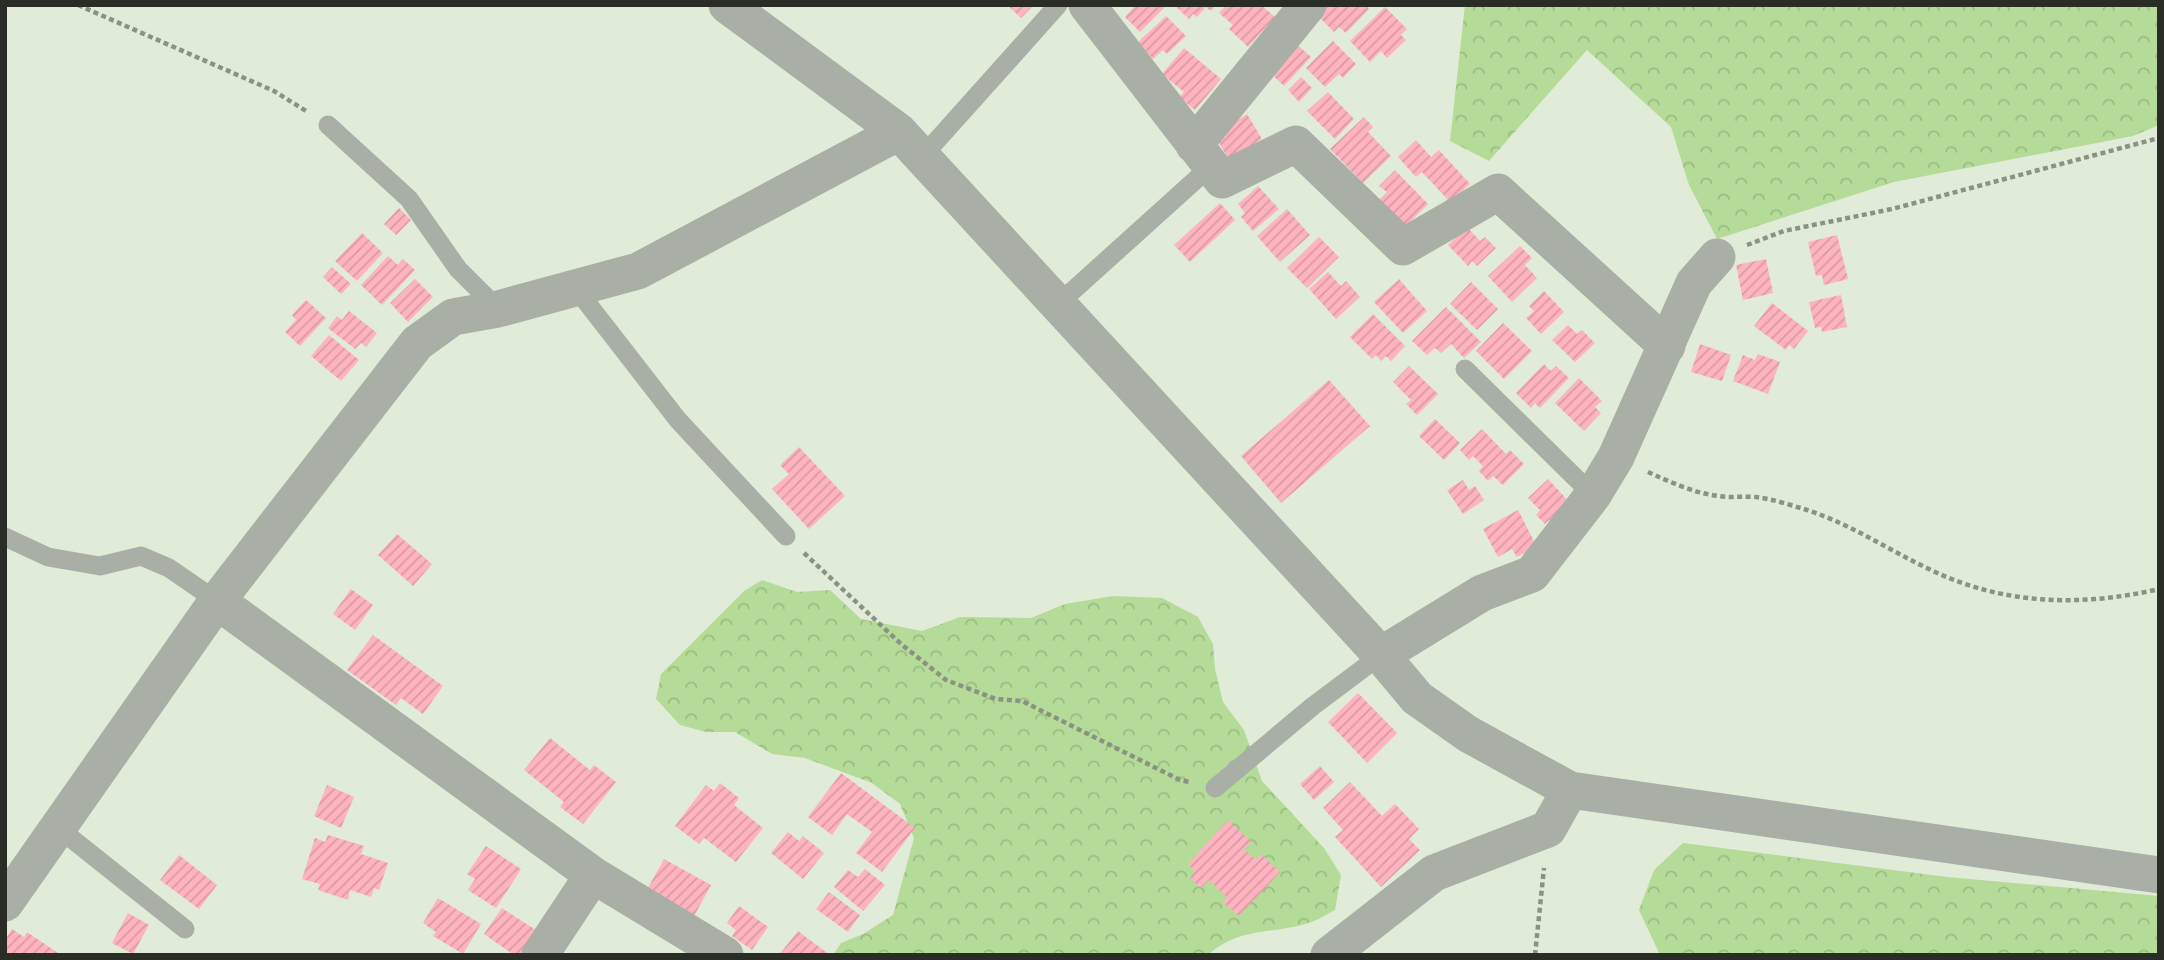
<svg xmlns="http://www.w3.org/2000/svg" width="2164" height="960" font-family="Georgia,serif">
  <defs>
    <pattern id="forest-crowns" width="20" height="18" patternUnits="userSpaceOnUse" patternTransform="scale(1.75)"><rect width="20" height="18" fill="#b4db97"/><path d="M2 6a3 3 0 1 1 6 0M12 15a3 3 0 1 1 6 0" fill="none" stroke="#9bbc82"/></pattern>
    <pattern id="building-hatch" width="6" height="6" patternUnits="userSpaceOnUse" patternTransform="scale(1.75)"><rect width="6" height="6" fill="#feb3bf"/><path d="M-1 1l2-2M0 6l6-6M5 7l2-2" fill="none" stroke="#da9aa4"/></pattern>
  </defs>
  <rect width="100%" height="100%" fill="#e0ecd8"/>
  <path fill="url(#forest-crowns)" d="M1465,5H2159V125L2133,136L1894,182L1717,239L1689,185L1671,127L1587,50L1489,161L1450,141Z
    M762,580L797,592L830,590L861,619L922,631L960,617L1031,618L1065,604L1113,596L1162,598L1198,617L1213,644L1215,669L1223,702L1244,730L1262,781L1324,848L1341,875L1335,910C1327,914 1319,920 1311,922C1274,935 1240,926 1208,955H833L841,943L863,934L893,915L914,838L900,804L872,783L805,758L772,754L735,732H706L680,725L656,699L661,674L744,591Z
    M1683,843L1947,877L2159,896V955H1660L1639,910L1654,870Z"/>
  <path fill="url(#building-hatch)" d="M1007,5H1034L1021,18Z
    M1136,5H1167L1140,32L1125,17Z
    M1174,5H1216L1211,11L1206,7L1197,17L1193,14L1189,19Z
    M1226,5H1261L1275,17L1248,47L1229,29L1233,25L1219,13Z
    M1328,5H1366L1369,9L1346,33L1339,27L1334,32L1317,15Z
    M1385,7L1407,29L1401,35L1406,40L1387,58L1381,51L1370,62L1350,41Z
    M1166,16L1186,36L1167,54L1163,50L1153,59L1137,43Z
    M1333,41L1356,64L1343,78L1339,74L1325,87L1306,68Z
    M1294,42L1311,57L1284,86L1267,70Z
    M1184,48L1221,79L1195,110L1179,97L1184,92L1162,74Z
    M1301,77L1312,88L1299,102L1288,90Z
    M1328,92L1354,119L1335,139L1307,111Z
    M1247,114L1262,139L1229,160L1218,141L1226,136L1222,130Z
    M1364,117L1373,127L1368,132L1391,156L1363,183L1330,149Z
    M1416,140L1431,157L1439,150L1470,184L1450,202L1422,172L1416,177L1398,157Z
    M1395,170L1428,204L1404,228L1378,201L1387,192L1379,186Z
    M1258,186L1279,209L1253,231L1241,217L1245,213L1238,204Z
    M1220,203L1235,220L1190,262L1174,245Z
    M399,208L411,220L396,235L384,224Z
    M1287,209L1310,235L1280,262L1257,236Z
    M1467,227L1480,241L1485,237L1496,248L1477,266L1472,261L1468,266L1448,245Z
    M362,233L383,253L357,281L335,261Z
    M1837,235L1848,279L1824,285L1822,275L1816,276L1808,242Z
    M1319,237L1339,257L1307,288L1287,268Z
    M1520,246L1532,258L1525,265L1537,278L1512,302L1488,276Z
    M388,256L398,265L403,259L415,270L382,305L361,285Z
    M1766,259L1773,293L1743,300L1736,265Z
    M332,267L351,284L341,294L323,277Z
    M1328,272L1341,286L1346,281L1360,297L1336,319L1309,289Z
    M415,279L433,297L408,322L390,303Z
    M1399,279L1427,311L1403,333L1374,302Z
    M1471,282L1498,309L1477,330L1450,304Z
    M1544,291L1564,312L1541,334L1526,318L1534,311L1529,306Z
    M1841,295L1847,327L1822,332L1821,327L1815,328L1809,302Z
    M306,300L326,318L300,346L285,332L296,320L292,315Z
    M1772,303L1808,331L1794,349L1789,345L1786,350L1754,326Z
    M1446,307L1481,342L1464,358L1451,344L1441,353L1435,348L1427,355L1412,341Z
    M349,311L377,333L366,347L361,343L355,349L328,328L337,316L342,320Z
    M1373,314L1405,346L1391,361L1386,356L1381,361L1376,355L1372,359L1350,337Z
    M1503,323L1532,351L1504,379L1476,351Z
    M1568,325L1577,334L1582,330L1595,343L1575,362L1552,340Z
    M329,335L359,360L341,381L311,356Z
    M1700,344L1731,355L1722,381L1691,372Z
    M1758,354L1780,362L1768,394L1733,381L1743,355L1755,360Z
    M1544,364L1551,371L1556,366L1569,378L1540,408L1535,403L1531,408L1516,393Z
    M1409,366L1438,394L1417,415L1406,404L1411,400L1393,382Z
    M1579,378L1602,401L1595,407L1601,413L1584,431L1555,403Z
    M1329,380L1370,426L1281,503L1241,456Z
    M1435,419L1460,443L1444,460L1419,436Z
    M1482,429L1506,454L1510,450L1524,464L1503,485L1493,476L1488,481L1479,471L1483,466L1473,456L1469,460L1460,450Z
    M799,447L845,496L809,529L772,489L789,474L780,465Z
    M1548,479L1574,507L1554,526L1549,520L1545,524L1536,515L1540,510L1528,498Z
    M1463,480L1469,490L1475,486L1484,500L1463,514L1447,490Z
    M1518,510L1537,547L1517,557L1512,549L1498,557L1483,529Z
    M397,534L432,564L413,586L378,555Z
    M351,589L373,605L355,630L333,614Z
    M373,635L443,686L423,714L401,698L396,705L347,670Z
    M1358,693L1397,733L1367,763L1328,722Z
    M550,738L590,770L594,765L616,782L583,824L560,807L564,802L524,770Z
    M1320,766L1334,782L1314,800L1300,784Z
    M841,773L915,828L882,872L856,853L872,832L847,814L832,835L808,817Z
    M1350,782L1382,816L1395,804L1419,829L1409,839L1420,850L1381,887L1335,837L1343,830L1323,808Z
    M720,783L739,798L734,805L763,828L736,862L704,838L699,844L675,826L706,785L714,791Z
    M327,785L354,797L341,828L314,816Z
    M1228,820L1251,842L1244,849L1256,860L1261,854L1280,872L1239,916L1223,902L1227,897L1209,880L1201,888L1190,878L1195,871L1188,864Z
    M788,832L799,841L803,836L824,853L803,879L771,853Z
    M328,835L364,846L361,854L388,863L379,890L374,888L371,897L350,890L348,900L318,890L320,884L302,879L315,838L325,842Z
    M486,846L521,869L496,908L468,890L475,879L467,874Z
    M179,855L217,885L199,909L160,880Z
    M664,859L711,885L692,920L648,888Z
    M865,869L885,885L863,911L834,887L848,870L858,877Z
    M829,892L860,915L848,932L816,909Z
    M438,898L481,924L463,954L433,936L436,932L423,923Z
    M739,906L768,927L752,950L732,936L736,930L727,923Z
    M502,908L542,934L528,955H514L484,934Z
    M128,913L149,925L133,954L112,943Z
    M12,929L24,937L27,932L61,955H5V940Z
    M798,931L830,955H779Z"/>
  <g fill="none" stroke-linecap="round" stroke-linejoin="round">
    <path stroke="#8a9284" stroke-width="4.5" stroke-dasharray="5 3.5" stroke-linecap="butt" d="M78,5L274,91L306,111
      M1747,245L1784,231L1892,209L2159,138
      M1648,472C1670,482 1694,493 1718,496C1731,498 1743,496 1756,497C1772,499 1791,505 1807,510C1853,525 1888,550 1931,570C2003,605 2082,607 2159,589
      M804,553L901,644L946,680L996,699L1022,701L1180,780L1190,782
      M1535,955L1544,868"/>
    <path stroke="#a9aea6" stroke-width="19" d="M328,125L409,199L458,269L498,309
      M921,158L1058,5
      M574,286L678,420L786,536
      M1058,304L1211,166
      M1465,369L1593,495
      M5,537L48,557L100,566L141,556L169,568L217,601
      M1215,788L1313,706L1381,655
      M57,827L185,929"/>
    <path stroke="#a9aea6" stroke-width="37" d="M727,5L899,132L1381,655L1417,698L1468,734L1570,790L2159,875
      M1087,5L1222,180L1296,144L1403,247L1498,192L1667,346
      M1194,145L1308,5
      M217,601L593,875L725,955
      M1381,655L1482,593L1532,574L1593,495L1616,457L1694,283L1717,257
      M5,903L217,601L417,343L453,317L498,309L638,271L899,132
      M540,955L593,875
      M1329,955L1434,873L1548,829L1570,790"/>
  </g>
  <rect width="2164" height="960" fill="none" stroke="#292d26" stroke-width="14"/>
</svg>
